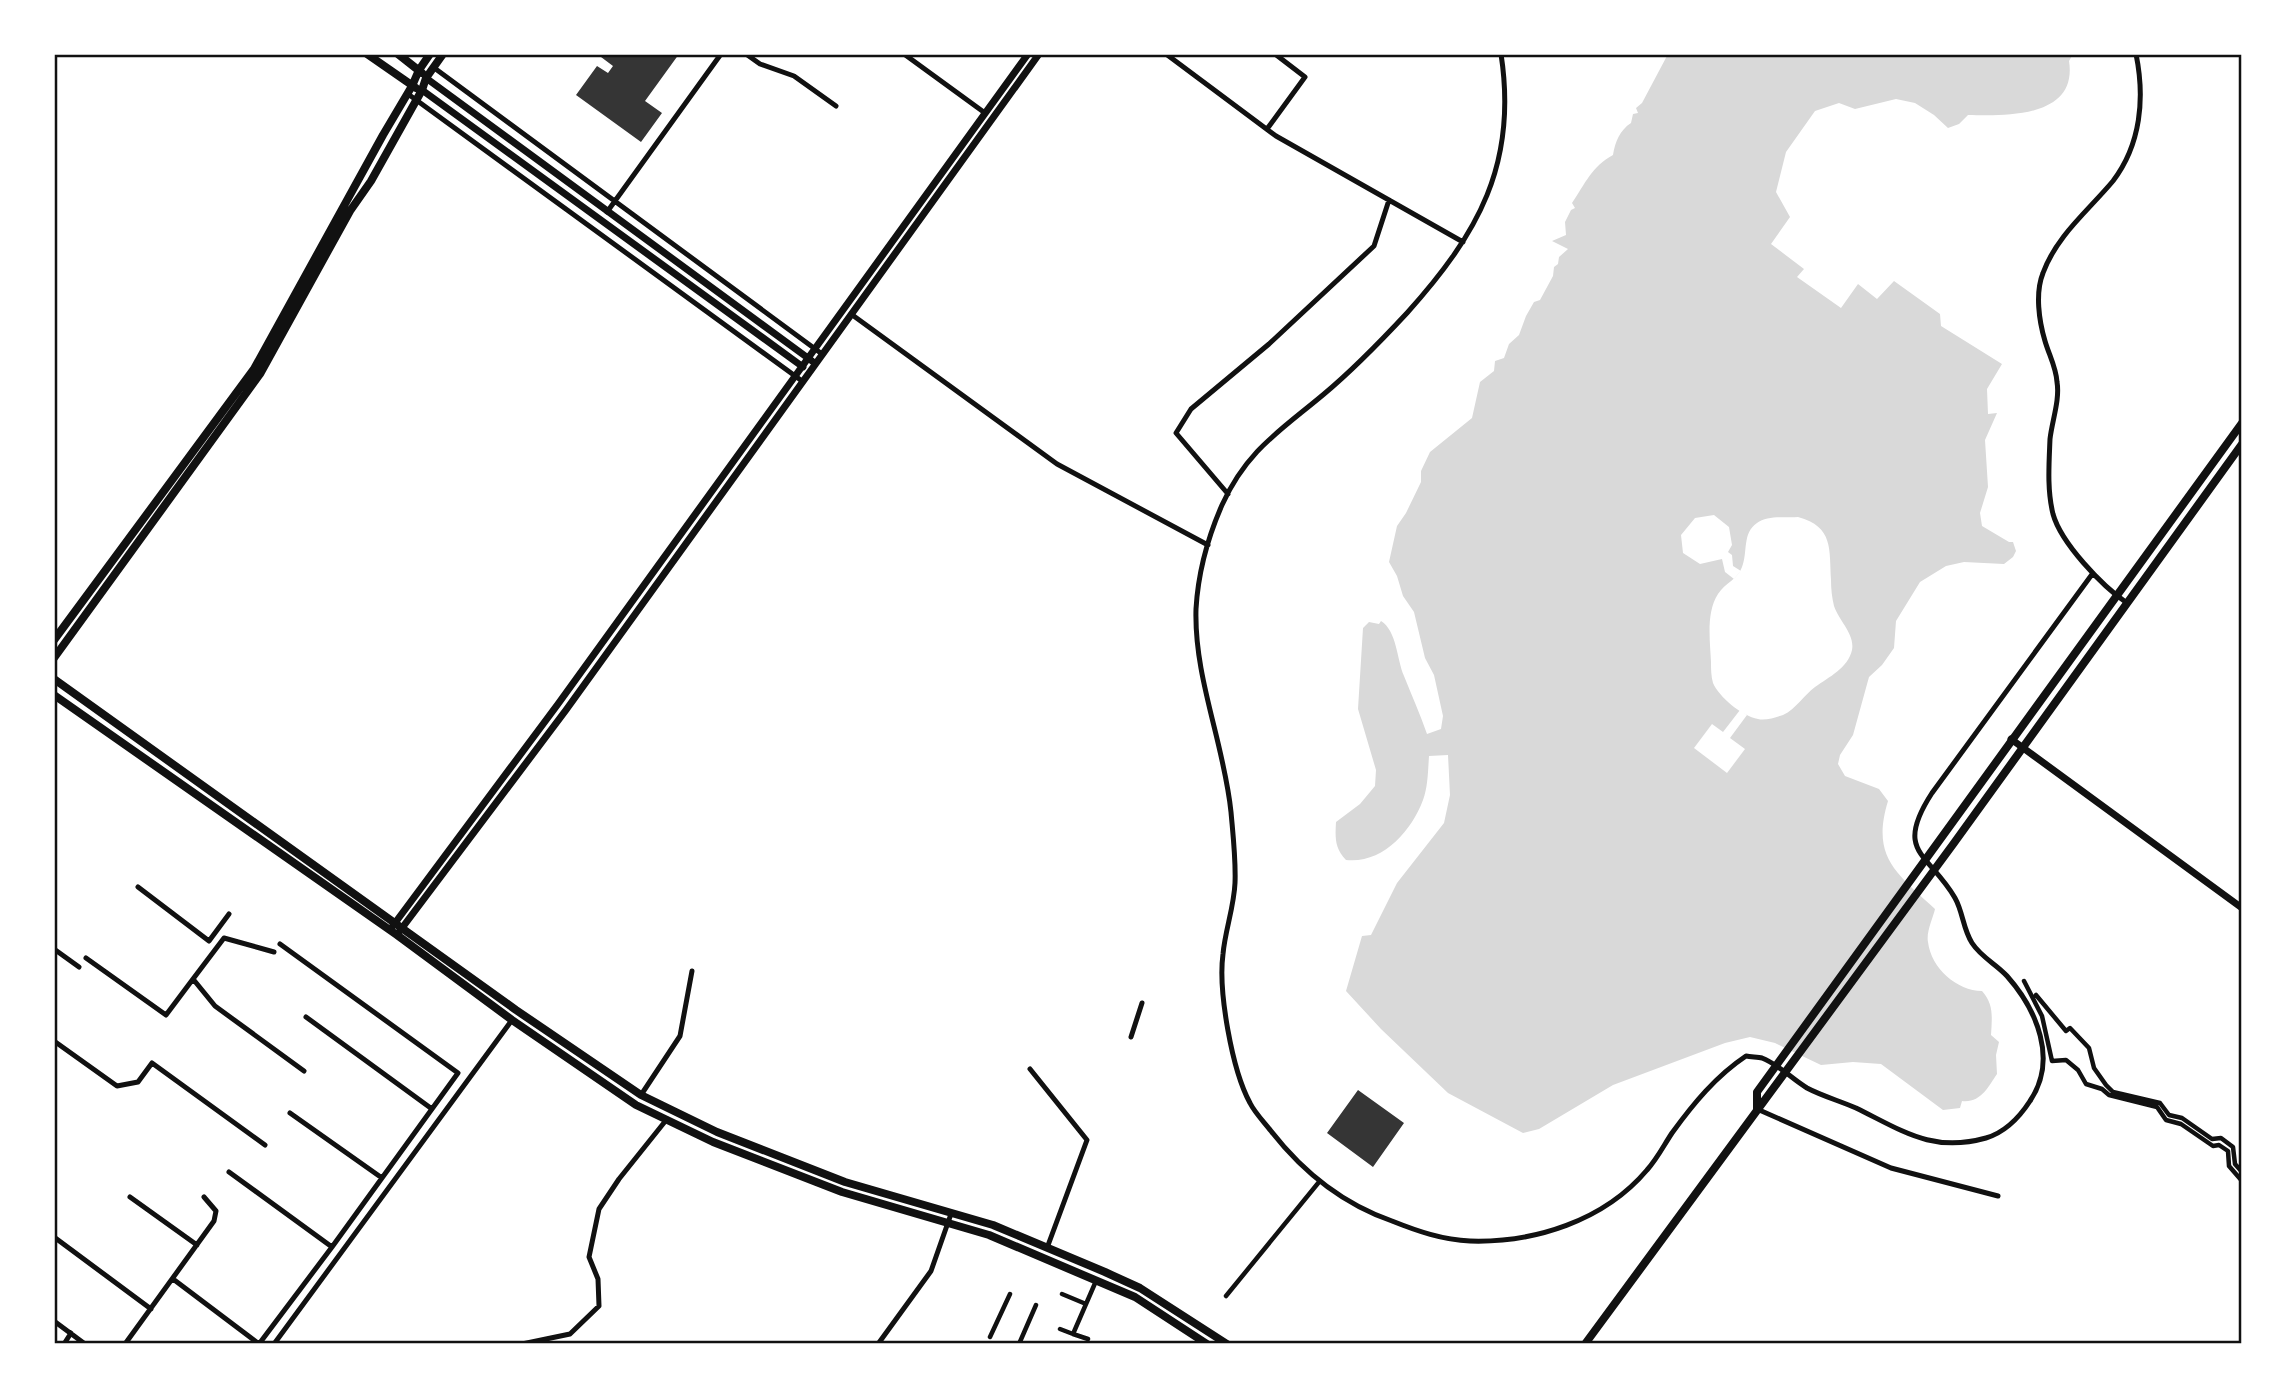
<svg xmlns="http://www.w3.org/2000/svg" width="2296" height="1398" font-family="'Space Grotesk',sans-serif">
  <rect width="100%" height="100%" fill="#fff"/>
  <path fill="#d9d9d9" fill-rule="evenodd" d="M1668,54H2073L2069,61C2078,118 2006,116 1968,115L1959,124L1948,128L1934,115L1915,103L1896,99L1855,109L1839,103L1815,111L1786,152L1776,192L1790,217L1771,244L1804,269L1797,277L1841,308L1858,284L1877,299L1894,281L1940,314L1941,326L2002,364L1987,389L1988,414L1997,413L1985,440L1988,487L1980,513L1982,526L2009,542H2013L2016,551L2013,557L2004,564L1964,562L1946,566L1920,582L1896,621L1894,648L1882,665L1869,677L1853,735L1840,755L1838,764L1845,776L1879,789L1888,801C1871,857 1896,873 1935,909C1933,918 1926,932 1928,942C1931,968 1957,991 1982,991C1994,1004 1992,1018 1991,1035L1999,1042L1996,1055L1997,1074C1988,1087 1981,1103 1962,1101L1960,1108L1943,1110L1881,1064L1853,1062L1821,1065L1775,1043L1750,1037L1725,1043L1613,1085L1539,1129L1523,1133L1448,1093L1381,1029L1346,991L1362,936L1371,935L1397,883L1444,823L1450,795L1448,755L1429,756C1428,770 1428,787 1423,800C1411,832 1382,864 1346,860C1335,848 1335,839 1336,822L1360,804L1375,786L1376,770L1358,709L1363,628L1369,622L1379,624L1381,621C1397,631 1397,660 1404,676C1412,696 1420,714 1427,734L1441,729L1443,716L1434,675L1425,658L1414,612L1403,596L1397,576L1389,562L1397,526L1406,513L1421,482V471L1430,452L1472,418L1480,382L1494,371L1495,361L1504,358L1509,344L1519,335L1526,316L1534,302L1540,300L1553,276L1554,267L1558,264L1559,257L1568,249L1552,241L1566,235L1565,222L1571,210L1575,208L1572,203C1585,184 1592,166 1613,155C1615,142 1620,130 1631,123L1633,114L1638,113L1636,108L1642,103ZM1798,517C1834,527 1829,549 1831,580C1831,589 1832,598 1834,606C1839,621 1855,634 1852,650C1848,668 1829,677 1815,687C1804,695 1796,709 1783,715C1777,717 1765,721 1758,719C1742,716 1719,697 1713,683C1711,676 1711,669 1711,662C1710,641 1706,612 1718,594C1725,583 1738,579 1742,567C1748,552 1742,533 1757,523C1767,515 1786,518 1798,517Z"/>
  <path fill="#fff" d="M1714,515L1729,527L1732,545L1728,552L1732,555L1733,566L1741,571L1734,579L1725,572L1722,559L1700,564L1683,553L1681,535L1695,518Z
    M1740,710L1747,715L1730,738L1745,749L1727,773L1694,748L1712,724L1723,732Z"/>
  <path fill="#353535" d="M597,54H679L645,101L662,113L641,142L576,95L597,66L608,73L613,66Z
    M1358,1090L1404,1123L1373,1167L1327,1133Z"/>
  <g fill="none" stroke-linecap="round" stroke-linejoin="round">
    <path stroke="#111" stroke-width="4.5" d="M2024,981L2042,1016L2052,1061L2066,1060L2078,1070L2086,1084L2102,1089L2109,1095L2157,1107L2166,1120L2181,1124L2213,1146L2219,1145L2228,1151L2229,1166L2242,1181
      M2036,995L2066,1031L2070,1028L2089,1048L2094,1068L2106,1085L2113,1092L2160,1103L2169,1115L2182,1118L2212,1139L2221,1138L2233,1147L2235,1164L2242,1172
      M1062,1294L1086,1304
      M1226,1296L1319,1182
      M1060,1329L1073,1334
      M990,1337L1010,1294
      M1088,1339L1073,1334L1096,1281
      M1019,1344L1036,1305"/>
    <path stroke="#111" stroke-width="5" d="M746,54L760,64L794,76L836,106
      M904,54L985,113
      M1166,54L1276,136L1463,242
      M1501,54C1518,164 1478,234 1407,313C1380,342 1354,369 1324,394C1280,431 1247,450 1222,505C1208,537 1198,574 1196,609C1194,678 1224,743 1231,812C1233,835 1236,860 1235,883C1234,907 1225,931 1223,954C1218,991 1232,1070 1250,1103C1255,1113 1264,1122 1271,1131C1303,1172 1343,1204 1392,1221C1417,1231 1443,1240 1470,1241C1534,1243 1604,1221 1647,1170C1657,1159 1664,1145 1672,1133C1693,1104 1716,1076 1746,1056C1751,1057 1758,1057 1762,1058C1778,1064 1792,1079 1807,1088C1822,1096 1840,1101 1856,1108C1903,1131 1932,1153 1986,1138C2006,1132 2019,1118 2030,1101C2058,1060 2037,1010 2007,976C1996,964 1981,957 1972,943C1963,929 1963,912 1955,898C1929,853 1893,853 1932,793L2093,573
      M433,67L822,354
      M408,94L802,381
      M1267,129L1305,77L1275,54
      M607,212L721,54
      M851,314L1057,464L1208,545
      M1228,494L1176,433L1191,409L1269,344L1374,246L1389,200
      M2127,603C2102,586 2061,543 2053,514C2047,490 2049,464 2050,439C2052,421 2060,400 2057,382C2056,367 2049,355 2045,341C2039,321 2035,293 2043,273C2057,235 2088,211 2113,181C2141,144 2145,98 2136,54
      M138,887L209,941L229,914
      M54,949L79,967
      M274,952L224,938L193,979L215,1006L304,1071
      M86,958L166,1015L193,979
      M306,1017L432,1109
      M1131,1037L1142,1003
      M54,1041L117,1086L138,1082L152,1063L265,1145
      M1030,1069L1087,1140L1047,1248
      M641,1095L680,1036L692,971
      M1757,1109L1891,1168L1998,1196
      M290,1113L382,1178
      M229,1172L332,1247L458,1073L280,944
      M130,1197L197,1245
      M54,1237L151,1309
      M173,1279L259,1344L332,1247
      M54,1321L85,1344
      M64,1344L71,1333
      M125,1344L214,1221L216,1211L204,1197
      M274,1344L512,1020
      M522,1344L570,1334L599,1306L598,1279L589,1257L599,1209L619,1179L667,1119
      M878,1344L931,1271L951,1214"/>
    <path stroke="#111" stroke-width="7" d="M426,78L812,361
      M422,90L803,367
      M2011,739L2242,908
      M392,927L558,704L1028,54
      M399,932L566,710L1039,54"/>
    <path stroke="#111" stroke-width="8" d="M367,54L416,88
      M398,54L422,73
      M54,640L254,369L383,135L412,86L419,70L430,54
      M54,658L260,374L350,211L371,181L422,90L426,78L443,54
      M54,679L516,1010L641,1095L717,1132L845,1182L993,1225L1105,1272L1140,1288L1227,1344
      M54,695L397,935L512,1020L636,1105L713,1142L842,1192L989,1235L1135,1297L1207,1344
      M1757,1109V1092L2242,423
      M1585,1344L1954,843L2242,444"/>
  </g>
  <rect width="2296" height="1398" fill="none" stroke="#ffffff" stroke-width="112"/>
  <rect x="56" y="56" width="2184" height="1286" fill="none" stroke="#111" stroke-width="2.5"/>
</svg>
